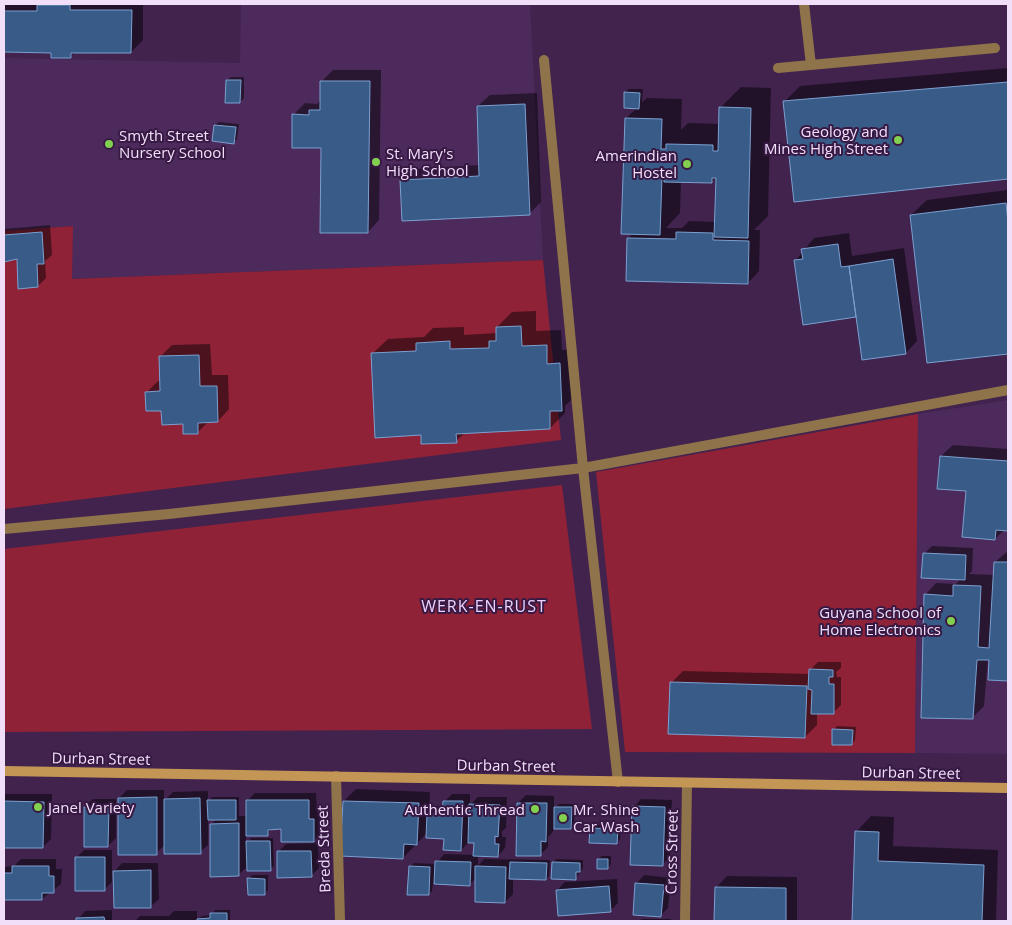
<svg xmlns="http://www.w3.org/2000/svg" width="1012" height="925" font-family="'Open Sans',sans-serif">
  <rect width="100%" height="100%" fill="#41234e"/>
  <path fill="#4d2a5c" d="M241,4H530L543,260L71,279L73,226L4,231V58L240,63Z
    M1008,400V754L915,753L918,414Z"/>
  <path fill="#8f2237" d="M73,226L72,279L543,260L561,440L4,509V231Z
    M918,414L915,753L625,752L596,472Z
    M562,485L592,729L4,732V549Z"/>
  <path fill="#0007" fill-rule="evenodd" d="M4,4H143V40L131,52H75L70,57L52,51H4Z
    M1008,68V178L795,200L785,101L800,86Z
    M333,70H381L379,220L368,232L322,147L293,115L305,103L317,104L321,99V82Z
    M231,77H244V98L240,102L227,80Z
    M741,87L771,88L768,216L754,230H760L759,271L748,283L628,239L633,233L626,118L637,108L625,92L629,89H643L642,102L647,98L682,99L681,130L688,123L720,124V108ZM717,176L716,222L689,221L682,228H666L680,213L681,181L711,182Z
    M537,93L541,202L529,214L402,180L413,169L480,165L478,106L490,95Z
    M219,122L239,124L237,139L233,143L215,125Z
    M1008,190V353L928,362L911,215L927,200Z
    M50,225L52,255L45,261L46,278L38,286L18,257L4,261V229Z
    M849,233L852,256L904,248L917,341L906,353L857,315L804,323L795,261L814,238Z
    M536,311V331L561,330L562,350L575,349L577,394L565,406V413L550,428L466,432L456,441L422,434L372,354L388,339L424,337L433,328L464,327V335L497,333V327L512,312Z
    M210,344L212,375H228L229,409L218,421H209L198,432L162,409L146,393L158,381H161L160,357L172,345Z
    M953,445L1008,449V529H1005L995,539L967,490L941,456Z
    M932,546L973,548L972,571L969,574L994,575L995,562L1008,551V680L989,679L990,659H988L984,706L973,717L925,595L936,583L956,584L961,578L924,554Z
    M818,662H841V668L836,672L837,677H841V705L833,713H817V725L805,737L671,683L683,671L810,674V670Z
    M837,726L856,727L855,740L852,744L833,730Z
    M356,789L430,792L429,812L435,806H444V802L452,794H470V805L478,797H507L506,828L502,831V837H506L505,848L498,856L478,855V866L484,859L550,860L549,876L546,879L513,878V894L505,902L476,878L469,885L433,883L432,891L429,894L410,867L414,863L436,864L444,854L475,855V842H469L461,850L445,838L427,833L403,858L344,801Z
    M127,790H164V801L173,792L208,791V802L212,797H239V816H247V801L255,793H316L317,812H321V833L314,841L283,828H273L267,834H246V844L251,838H273L274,866L270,870L248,866L238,875L212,824L217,818L208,819V845L200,852L165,845L156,853L119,798Z
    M4,794H52L51,839L43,847H4Z
    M526,795L554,796V809L559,804H575L574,825L570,828L553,827V832L548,837V847L540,855L518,803Z
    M93,799H116V838L108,846L85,807Z
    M641,799L672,800L670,857L662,865L634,807Z
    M871,816L894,817L893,846L998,850L996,921H853L856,832Z
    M595,825L621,826L620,839L616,843L591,829Z
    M318,843L319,868L311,876L278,852L286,844Z
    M84,850H112V882L104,890L77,857Z
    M602,856H611V864L608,868L598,859Z
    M21,859H56V869H62L61,884L42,899H4V867L14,866Z
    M557,859L583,860V868L575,879L553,862Z
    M122,863H158L159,899L151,906L114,872Z
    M252,875H268V890L264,894L249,879Z
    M644,875L671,878L668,908L660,916L637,883Z
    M727,876L797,877V921H716V888Z
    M617,879L618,903L610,911L557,890L565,882Z
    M112,910V921H77L85,911Z
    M215,910H230V921H135L140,916H169L174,911H197V920L202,916L211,915Z
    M642,919H671V921H639Z"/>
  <path fill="#395b87" stroke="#7ba0d0" d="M37,5H70V10H132L131,53H71V58H51V53L4,52V11H37Z
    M226,80H241L240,103H225Z
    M320,81H370L368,233H320L321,148H292V114L309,115V110H320Z
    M1008,82V179L794,202L783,101Z
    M624,92L640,93L639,109L624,108Z
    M525,104L530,215L402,221L400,180L479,176L477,106Z
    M719,107L751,108L748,238L714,237L716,178H712V183L664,182V177H662L660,235L621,234L625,118L662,119L661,149H666V144L713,145V151H718Z
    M214,125L236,127L234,144L212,141Z
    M1006,203L1008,222V354L927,363L910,215Z
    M42,232L44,264H37L38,287L18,289L17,259L4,262V235Z
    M676,232L713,233V240L749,241L748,284L626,281L627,238L676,239Z
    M838,244L841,267L849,266L856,317L803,325L794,260L803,259L801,249Z
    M893,259L906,354L862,360L849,266Z
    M521,326L522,346L547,345V364L560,363L562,411H550V429L456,434L457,443L421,444V435L375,438L371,353L416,351V343L450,341V349L489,348V341H496V327Z
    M199,355L200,386H217L218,422L198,423V434H183V424L162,425L161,411H146L145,392L160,391L159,356Z
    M940,456L1008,461V531L996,530L995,540L962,537L966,491L937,489Z
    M923,553L966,555L965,580L921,578Z
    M994,562H1008V681L988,680L989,660H977L973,719L921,718L924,594L953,596V585L981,586L978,647L989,648Z
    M809,669L833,670V677H829V684H834V714H811L812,690L808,689Z
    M670,682L807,686L805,738L668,734Z
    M832,729L853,730L852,745H832Z
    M157,797V855H118V798Z
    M200,798L201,854H164V799Z
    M207,800H236V820H208Z
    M246,800H309V819H314V842H281V829L268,830V836H246Z
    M4,801L44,802L43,848H4Z
    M343,801L419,803L417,845L404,844L403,859L340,856Z
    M443,801H463L461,851L443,850L444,839L426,838L427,813L442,814Z
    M517,803H547L546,842L541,841V856H516Z
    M469,804L500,805L498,837L495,836V844H499L498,857L473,856L474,843H468Z
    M109,806L108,847H84V807Z
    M632,806L665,807L663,866L630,865Z
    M554,807H572L571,829H554Z
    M239,823V876L210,877V824Z
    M590,828L618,829L617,844L589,843Z
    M855,831L879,832L878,861L984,865L982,921H852Z
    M246,841H270L271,871H247Z
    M277,851H311L312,877L277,878Z
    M75,857H105V891H75Z
    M597,859H608V869H597Z
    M435,861L471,862L470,886L434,884Z
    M510,862L547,863L546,880L509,879Z
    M552,862L580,863V872H576V880L551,879Z
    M12,866H49V876H54V893H42V900H4V873H12Z
    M409,866L430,867L429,895H407Z
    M475,866L506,867L505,903L475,902Z
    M151,870V908H114L113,871Z
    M247,878L265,879V895H248Z
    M635,883L664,885L661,917L633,915Z
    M609,886L611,912L558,916L556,890Z
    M715,887L786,888V921H714Z
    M210,913H227V921H197V919L210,918Z
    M104,917L105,921H76V918Z"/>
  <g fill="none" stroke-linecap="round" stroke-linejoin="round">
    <path stroke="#8f734b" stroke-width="10" d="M804,4L811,65
      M544,60L583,468L618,782
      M778,68L995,48
      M4,529L169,514L583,468L1008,390"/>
    <path stroke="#8f734b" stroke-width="10" d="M336,776L340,921
      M685,921L687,783"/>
    <path stroke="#c39655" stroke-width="10" d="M4,771L1008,788"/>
  </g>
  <g fill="#82d04f" stroke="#371943" stroke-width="2">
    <circle cx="898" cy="140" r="5"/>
    <circle cx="109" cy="144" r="5"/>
    <circle cx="376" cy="162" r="5"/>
    <circle cx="687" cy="164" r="5"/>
    <circle cx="951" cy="621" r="5"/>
    <circle cx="38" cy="807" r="5"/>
    <circle cx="535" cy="809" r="5"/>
    <circle cx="563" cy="818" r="5"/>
  </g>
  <g text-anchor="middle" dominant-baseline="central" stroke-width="4" stroke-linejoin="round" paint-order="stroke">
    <g font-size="15" fill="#f1dffa" stroke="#371943" text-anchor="end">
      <text x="888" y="131">Geology and<tspan x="888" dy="17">Mines High Street</tspan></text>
      <text x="119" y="135" text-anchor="start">Smyth Street<tspan x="119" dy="17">Nursery School</tspan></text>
      <text x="386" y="153" text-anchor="start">St. Mary's<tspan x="386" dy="17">High School</tspan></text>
      <text x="677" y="155">Amerindian<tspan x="677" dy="17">Hostel</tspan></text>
      <text x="941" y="612">Guyana School of<tspan x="941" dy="17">Home Electronics</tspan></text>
      <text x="48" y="807" text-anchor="start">Janel Variety</text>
      <text x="525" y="809">Authentic Thread</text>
      <text x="573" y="809" text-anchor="start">Mr. Shine<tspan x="573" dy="17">Car Wash</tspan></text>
    </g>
    <g font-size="15" fill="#f1dffa" stroke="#371943">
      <text transform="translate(101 758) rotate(1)">Durban Street</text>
      <text transform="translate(506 765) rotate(1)">Durban Street</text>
      <text transform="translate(911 772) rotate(1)">Durban Street</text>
      <text transform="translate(323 849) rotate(-92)">Breda Street</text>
      <text transform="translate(671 852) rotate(-89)">Cross Street</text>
    </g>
    <g font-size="16" letter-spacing="1" fill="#edd0fb" stroke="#371943">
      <text x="484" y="606">WERK-EN-RUST</text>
    </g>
  </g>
  <rect width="1012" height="925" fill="none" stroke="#f1dffa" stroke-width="10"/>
</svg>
